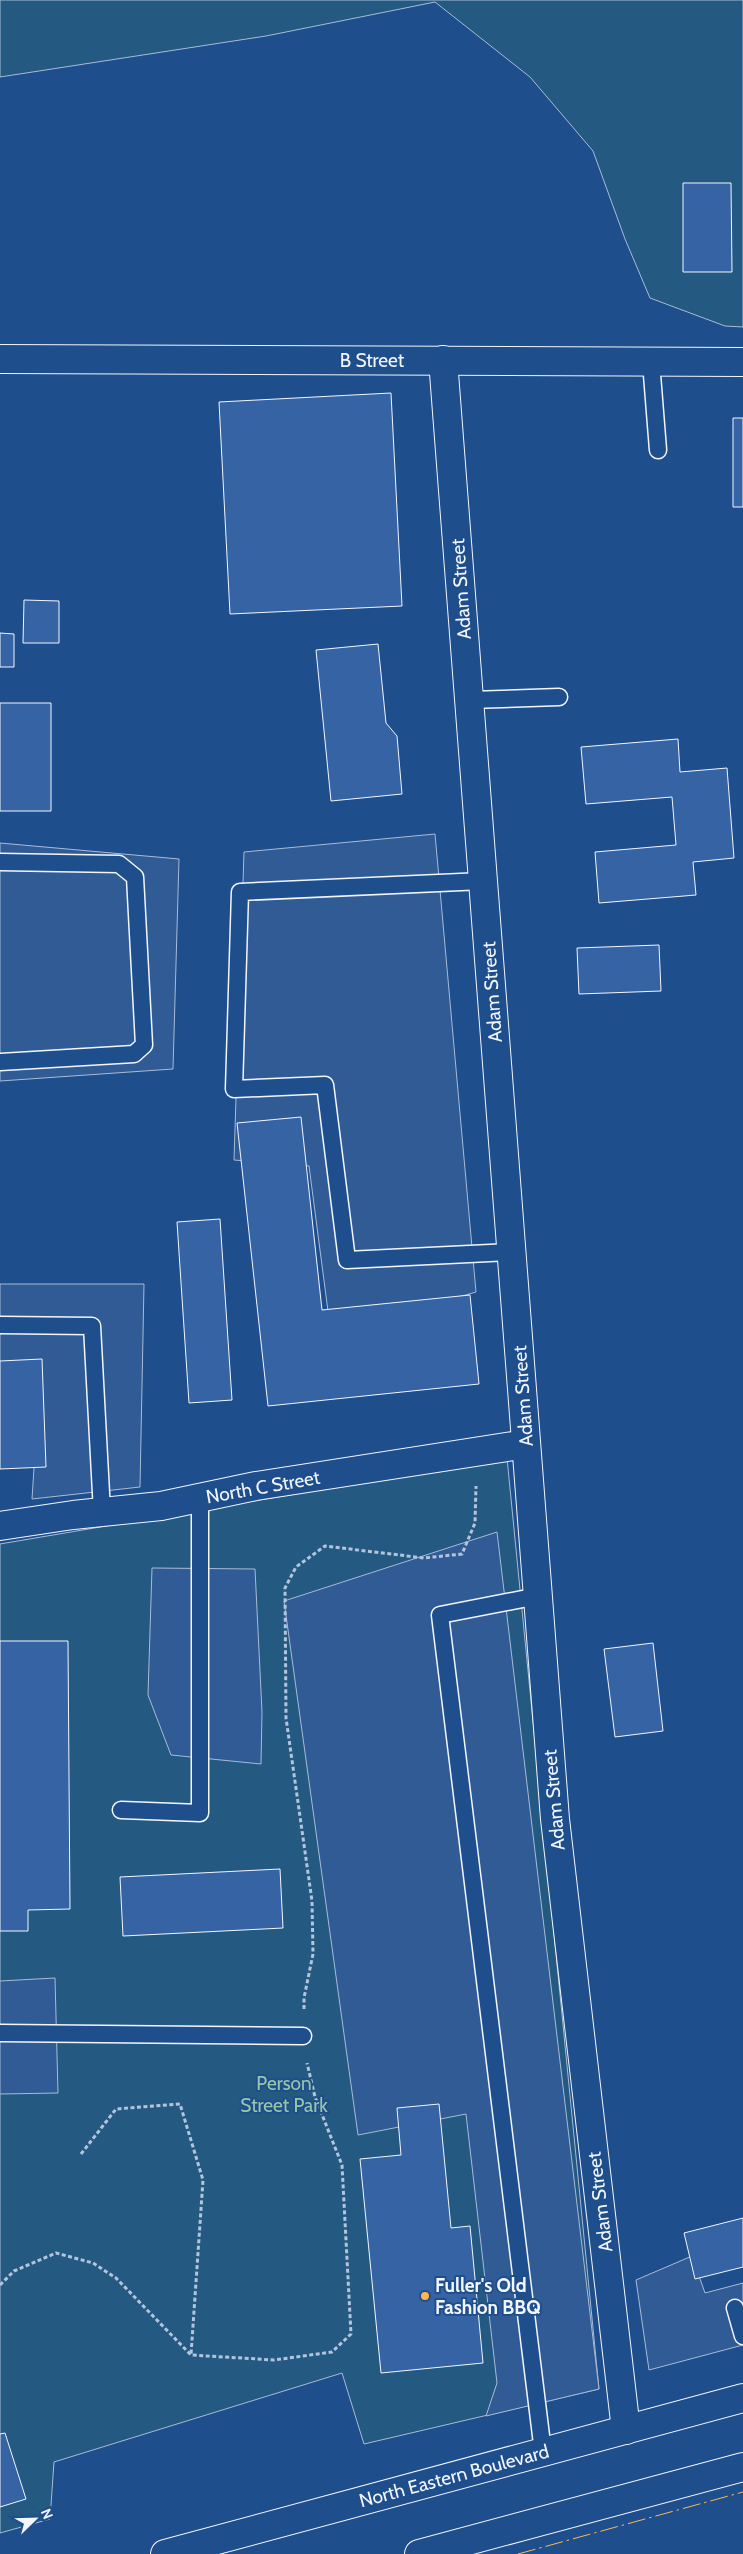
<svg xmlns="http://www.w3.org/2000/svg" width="743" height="2554" font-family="Cabin,sans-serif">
  <rect width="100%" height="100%" fill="#1f4e8c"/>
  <path fill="#245a82" stroke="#a8bbd7" d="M0,0H743V327L725,326L650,298L625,239L593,151L530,77L435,2L266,36L0,77Z
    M507,1458L599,2389L364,2444L342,2373L54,2462L50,2519L0,2533V1544Z"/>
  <path fill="#305b95" stroke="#a8bbd7" d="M435,834L476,1292L331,1334L309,1166L234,1160L244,852Z
    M0,843L179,859L173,1069L0,1081Z
    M0,1284H144L140,1487L32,1499L40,1374L0,1372Z
    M497,1532L599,2389L486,2416L497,2383L466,2114L358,2135L284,1601Z
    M152,1568L255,1569L262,1712L261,1764L171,1755L148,1695Z
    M55,1978L58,2093L0,2094V1981Z
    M692,2256L705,2293L743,2283V2345L649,2370L636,2280Z"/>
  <path fill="#3563a3" stroke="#f2f6ff" d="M683,183H731L732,272H683Z
    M391,393L402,606L230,614L219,402Z
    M733,418H743V507H733Z
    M24,600L59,601V643H23Z
    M0,633L14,634V667H0Z
    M378,644L386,723L397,736L402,794L331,801L316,650Z
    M0,703H51V811H0Z
    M678,739L680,772L727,768L734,858L693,862L696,895L599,903L595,852L676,845L672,797L586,804L581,747Z
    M659,945L661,991L579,994L577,948Z
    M301,1117L322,1310L470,1295L479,1384L268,1406L237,1123Z
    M220,1219L232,1400L189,1403L177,1222Z
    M42,1359L46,1467L0,1469V1361Z
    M0,1641H68L70,1909L28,1910V1931H0Z
    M653,1643L663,1731L615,1737L604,1649Z
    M280,1869L283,1928L123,1936L120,1877Z
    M439,2104L451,2228L470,2226L483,2363L381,2373L360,2159L401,2155L397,2108Z
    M743,2218V2267L695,2279L684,2233Z
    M5,2433L26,2499L0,2507V2434Z"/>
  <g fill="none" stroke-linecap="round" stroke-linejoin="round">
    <defs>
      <path id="service" d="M651,362L658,450
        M470,700L559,697
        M0,862L119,864L135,877L144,1045L134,1054L0,1062
        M483,881L240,892L234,1089L325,1085L347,1260L512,1252
        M0,1325L92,1326L102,1512
        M538,1596L440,1615L543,2452
        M121,1810L200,1813V1498
        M0,2033L303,2036
        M735,2308L743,2336"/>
      <path id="minor" d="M443,360L555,1819L626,2430
        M0,1526L73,1515L161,1506L256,1486L526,1444"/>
      <path id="secondary" d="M0,359L743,362"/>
      <path id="trunk" d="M165,2554L743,2398
        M419,2554L743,2467"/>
    </defs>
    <use href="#service" stroke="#f2f6ff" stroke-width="19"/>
    <use href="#minor" stroke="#f2f6ff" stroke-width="30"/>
    <use href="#secondary" stroke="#f2f6ff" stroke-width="30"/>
    <use href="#trunk" stroke="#f2f6ff" stroke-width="30"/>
    <path stroke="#b3c4dc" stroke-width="3" stroke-dasharray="4 2.5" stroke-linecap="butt" d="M304,2009V1998L313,1954L312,1901L286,1718L285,1588L296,1567L325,1546L424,1558L462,1554L475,1523L476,1486
      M81,2154L116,2109L180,2104L203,2180L191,2355
      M0,2285L14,2271L56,2253L93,2263L116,2278L191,2355L274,2360L332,2352L351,2334L342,2165L315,2097L307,2063"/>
    <use href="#service" stroke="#1f4e8c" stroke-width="16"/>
    <use href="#minor" stroke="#1f4e8c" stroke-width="28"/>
    <use href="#secondary" stroke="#1f4e8c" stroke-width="28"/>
    <use href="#trunk" stroke="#1f4e8c" stroke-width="28"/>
    <path stroke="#ffb74d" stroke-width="1" stroke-dasharray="18 4 2.5 4" stroke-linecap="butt" d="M518,2554L743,2492"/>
  </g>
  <circle fill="#ffb74d" stroke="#1f4e8c" stroke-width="2" cx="425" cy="2296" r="5"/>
  <g text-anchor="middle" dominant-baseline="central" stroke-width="4" stroke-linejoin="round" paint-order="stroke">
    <g font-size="19" fill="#f2f6ff" stroke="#1f4e8c">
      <text x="372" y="360">B Street</text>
      <text transform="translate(461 589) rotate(-94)">Adam Street</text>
      <text transform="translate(492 992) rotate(-94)">Adam Street</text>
      <text transform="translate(523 1396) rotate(-94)">Adam Street</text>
      <text transform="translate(263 1487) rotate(-10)">North C Street</text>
      <text transform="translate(554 1800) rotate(-95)">Adam Street</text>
      <text transform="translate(600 2202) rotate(-97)">Adam Street</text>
      <text transform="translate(454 2476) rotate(-15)">North Eastern Boulevard</text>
    </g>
    <g font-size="19" fill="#97c8a6" stroke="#1f4e8c">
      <text x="284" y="2083">Person<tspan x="284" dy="22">Street Park</tspan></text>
    </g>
    <g font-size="19" font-weight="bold" fill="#f2f6ff" stroke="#1f4e8c" text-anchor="start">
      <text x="435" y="2285">Fuller's Old<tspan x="435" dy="22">Fashion BBQ</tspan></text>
    </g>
  </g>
  <g transform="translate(35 2519) rotate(67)" stroke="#1f4e8c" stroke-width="4" paint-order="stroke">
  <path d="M0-4L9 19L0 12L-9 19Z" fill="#f2f6ff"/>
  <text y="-8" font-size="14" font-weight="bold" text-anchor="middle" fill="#f2f6ff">N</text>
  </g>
</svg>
